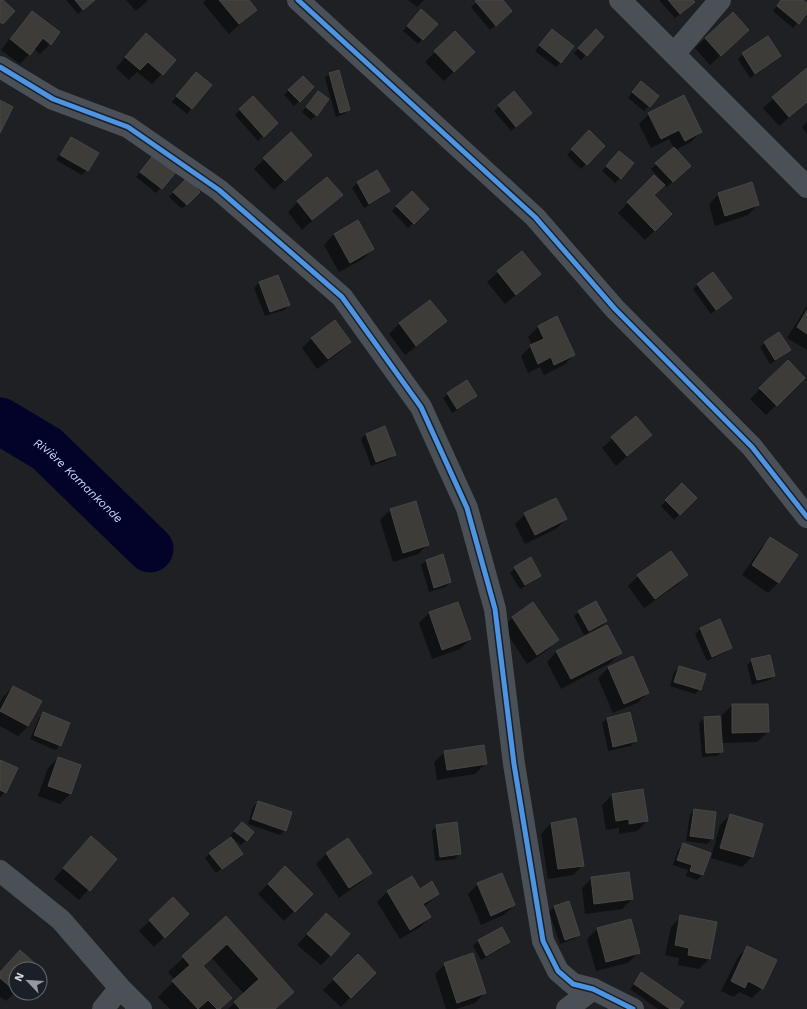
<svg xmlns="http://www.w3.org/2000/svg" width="807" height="1009" font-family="'Work Sans',sans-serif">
  <rect width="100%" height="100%" fill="#1e2024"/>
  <path fill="#0007" d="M66,0H93L78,14Z
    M126,0H148L136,11Z
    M206,0H247L255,10L229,34L203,3Z
    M408,0H424L417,7Z
    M479,0H501L506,16L490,30L471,7Z
    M659,0H692L689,7L675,18Z
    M782,0H801L807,5V12L793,28L773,11Z
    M421,10L436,24L418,44L403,31Z
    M32,12L50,44L40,54L34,49L20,64L1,50L22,22Z
    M732,14L737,40L710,65L695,48Z
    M596,31L603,37L581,60L574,53Z
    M455,32L474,52L444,81L425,62Z
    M548,35L561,62L556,67L535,51Z
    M136,45L175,60L152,84L137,72L129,80L116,68Z
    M743,54L780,56L775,61L750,78L738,59Z
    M807,69V102L779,126L763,108Z
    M330,73L349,109L344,114L336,117L325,78Z
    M191,78L211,85L187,114L172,102Z
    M313,87L294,106L284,95L289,90Z
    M636,87L649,106L644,111L628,98Z
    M318,92L316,115L311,120L302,112Z
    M514,93L526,117L511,131L494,111Z
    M253,97L277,123L258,141L235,115Z
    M649,114L701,132L691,142L675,150L685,170L667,187L651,169L674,148L669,139L651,148L639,124Z
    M807,122V134L802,127Z
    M589,132L604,146L581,169L567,155Z
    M291,133L301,165L274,190L254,169Z
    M72,138L97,154L87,170L82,175L56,160L67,143Z
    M614,157L620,178L615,183L602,171Z
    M151,160L175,171L156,193L136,177Z
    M376,171L388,191L384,196L364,208L352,188L357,183Z
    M654,176L653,195L671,214L645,240L618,213Z
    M327,178L341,195L302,230L288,212L298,202Z
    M186,180L198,192L182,209L169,197Z
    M412,192L428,209L408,228L392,211Z
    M719,194L758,205L748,215L715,226L709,204Z
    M357,221L373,248L363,259L339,272L324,245L334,234Z
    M521,252L540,274L505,304L487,282Z
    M278,276L289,305L284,310L265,316L254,288L259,283Z
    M698,284L730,298L711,314L693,289Z
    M430,301L446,321L436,331L405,355L389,334L399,324Z
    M807,306V350L787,338Z
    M557,318L574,355L564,365L544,375L540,367L528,373L521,356L532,345L528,337L538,327Z
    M312,338L350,342L340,352L317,369L302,348Z
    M765,343L789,350L784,355L770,364L760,347Z
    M788,362L804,378L766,415L750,399Z
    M448,394L476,396L471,401L452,413L443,398Z
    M636,417L651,435L616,466L602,448Z
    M385,427L395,455L390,459L371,466L361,439L366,434Z
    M682,484L695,498L674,520L661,506Z
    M390,510L428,544L418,554L393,562L380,520Z
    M525,514L566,519L556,529L525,544L515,524Z
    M771,538L797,556L778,583L768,593L742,575L761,548Z
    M426,561L450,582L445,587L429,592L421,565Z
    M515,568L540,576L535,580L520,589L510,573Z
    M687,575L677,585L644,608L628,586L638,576Z
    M579,612L606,621L601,626L584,635L574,616Z
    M429,613L470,639L460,649L432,659L419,623Z
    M513,617L557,640L547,650L527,664L503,627Z
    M719,621L730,648L726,652L707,661L695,634L700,629Z
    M557,651L620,653L610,663L561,689L547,662Z
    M632,658L648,693L637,703L613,713L598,678L608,668Z
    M752,660L774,676L769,680L752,685L747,665Z
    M679,667L700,689L695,694L670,686L674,672Z
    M13,687L28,726L18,736L0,726V703L3,697Z
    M732,705L768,732L757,742L721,743L722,751L717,756L702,757L699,723L704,718L720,730H722V715Z
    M44,713L60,745L55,750L30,739L39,718Z
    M607,719L636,741L631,746L608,751L602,723Z
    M445,752L485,764L475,774L437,780L434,762Z
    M58,758L80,766L70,794L60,804L38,796L48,768Z
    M0,761L5,792L0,797Z
    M612,795L647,821L637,831L619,834V828L606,830L602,805Z
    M258,802L285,830L280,835L248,824L253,807Z
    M694,810L712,839L707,844L686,841L690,815Z
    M730,815L752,857L742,867L711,858L720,825Z
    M551,823L583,865L573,875L548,879L541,834Z
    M437,826L459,854L455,859L435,861L432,831Z
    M237,828L246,840L241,845L230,836Z
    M91,837L116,859L79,900L54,879Z
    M348,839L371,872L361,882L339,898L316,864L326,854Z
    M683,845L709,853L702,875L697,880L686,876L688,870L673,865L678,850Z
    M210,853L241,854L216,873L205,858Z
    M285,867L311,894L284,921L258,894Z
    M412,877L419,890L438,894L424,907L430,917L420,927L400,939L377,902L387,892Z
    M592,878L632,899L622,909L585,914L582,888Z
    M478,884L514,905L504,915L481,925L468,894Z
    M173,899L188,914L154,947L139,931Z
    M568,902L579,934L574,939L560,944L549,912L554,907Z
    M326,914L331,955L321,965L297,945Z
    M681,917L716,923L709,959L699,969L678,965L679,958L665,955L671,927Z
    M226,918L293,992L275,1009H228L244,994L212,958L202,967L220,1009H170L158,997L175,980L168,972Z
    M502,928L509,942L504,947L481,960L473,946L478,941Z
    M597,929L638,953L628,963L596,971L587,939Z
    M748,947L762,988L752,998L739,992L734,997L721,991L738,957Z
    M358,956L375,973L341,1007L323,990Z
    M10,961L35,969H16V991L6,1001L0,997V973Z
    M445,964L485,993L475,1003L456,1009H446L435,974Z
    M642,974L678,1009H658L630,989Z"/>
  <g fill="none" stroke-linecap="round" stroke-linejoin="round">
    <path stroke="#030329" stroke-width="47" id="s1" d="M0,421L47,449L150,549"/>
  </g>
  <path fill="#3d3c38" stroke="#464646" d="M0,0H3L15,11L3,24L0,22Z
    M75,0H95L83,10Z
    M219,0H249L257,10L239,24Z
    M477,0H503L512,11L496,26L475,1Z
    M668,0H693L695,2L680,14Z
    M781,0H803L807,3V13L799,24L777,6Z
    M421,9L438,24L423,40L407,26Z
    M32,11L60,32L51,45L43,38L30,55L10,39Z
    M733,12L749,30L721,56L705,38Z
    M552,29L574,46L561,63L539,45Z
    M596,29L604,37L587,56L578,48Z
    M455,31L475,52L454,72L434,51Z
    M146,33L176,60L163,75L148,62L140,70L125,57Z
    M768,36L781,56L755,74L742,53Z
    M807,68V102L789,117L772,97Z
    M339,70L350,110L340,113L329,73Z
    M196,72L212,85L192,109L176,96Z
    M303,76L314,87L300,102L288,90Z
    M641,81L659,96L650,107L632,92Z
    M318,91L329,99L317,116L306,107Z
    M514,91L532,113L516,127L498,105Z
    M684,95L702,132L685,141L679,130L661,139L648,113Z
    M253,96L278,123L264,137L239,109Z
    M0,100L13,107L0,133Z
    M589,130L605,146L587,165L571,149Z
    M291,132L312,155L285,181L263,158Z
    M71,137L99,153L88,171L60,155Z
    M674,147L691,166L673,182L655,163Z
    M619,151L634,163L621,179L606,166Z
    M155,153L177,171L162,189L140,172Z
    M377,170L390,191L369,204L357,182Z
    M654,175L665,185L654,195L672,214L655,231L627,202Z
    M327,177L343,195L312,220L297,201Z
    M186,179L200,192L187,205L173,192Z
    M752,182L759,205L725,216L718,193Z
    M412,191L429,209L414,224L396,206Z
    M358,220L374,249L350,263L334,234Z
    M522,251L541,274L516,295L497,271Z
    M713,272L732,298L716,310L697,284Z
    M278,275L290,305L270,312L259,282Z
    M430,300L447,321L416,346L399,323Z
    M807,310V334L797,327Z
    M557,316L575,355L554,365L551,357L538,364L530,345L544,339L538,326Z
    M335,320L351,342L328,359L311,338Z
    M779,332L791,350L775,360L764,342Z
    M788,360L805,378L777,406L759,388Z
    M467,380L477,396L457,409L447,393Z
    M636,416L652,435L627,456L611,437Z
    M385,426L396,455L376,462L366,434Z
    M682,483L697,498L680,515L665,500Z
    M556,498L567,519L535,535L524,513Z
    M416,501L429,545L403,553L390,509Z
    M770,537L798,555L779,583L752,565Z
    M671,551L688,575L655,599L637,575Z
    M443,554L451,582L434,588L426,560Z
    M531,557L541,576L525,585L514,567Z
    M596,601L607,621L589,631L578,611Z
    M458,602L471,639L442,650L429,612Z
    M533,602L559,640L537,655L512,617Z
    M720,619L732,648L712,657L700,628Z
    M607,625L622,653L571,679L556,651Z
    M770,655L775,676L757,680L751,659Z
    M633,656L649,693L624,704L608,667Z
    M679,666L706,674L701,690L674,682Z
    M13,686L42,701L28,726L0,711Z
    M732,704H768L769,732L732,733Z
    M43,712L70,723L61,746L34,735Z
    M630,712L637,741L613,747L607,718Z
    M720,716L723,752L706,753L704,717Z
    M484,745L487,764L447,770L444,751Z
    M58,757L81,765L71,794L48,786Z
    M0,760L18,768L6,793L0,790Z
    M643,789L648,821L629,824V819L616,821L612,794Z
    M258,801L292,812L286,831L252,819Z
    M694,809L716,812L713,839L690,836Z
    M730,814L763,824L753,857L720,848Z
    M576,818L584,866L558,869L551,823Z
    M242,822L254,832L247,841L234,831Z
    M457,822L461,854L440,857L436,825Z
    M91,836L117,859L90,891L63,868Z
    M231,837L243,854L222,869L209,853Z
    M348,838L372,873L349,888L326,853Z
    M683,843L711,853L703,875L690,871L692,865L677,860Z
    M285,866L313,894L295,912L268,884Z
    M629,872L633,899L594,904L591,877Z
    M502,873L515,905L491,916L477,883Z
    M412,876L420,889L432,881L439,894L423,904L431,917L410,930L387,891Z
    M173,897L189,914L165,938L149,920Z
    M569,901L580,935L565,940L554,906Z
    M326,913L350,934L331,956L307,934Z
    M680,915L717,922L710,959L688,955L689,948L675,945Z
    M226,916L294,992L275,1009H240L234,1002L259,979L227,944L203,966L232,998L220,1009H217L208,1000L198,1009L172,981L190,965L182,956Z
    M631,919L640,953L606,962L597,928Z
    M502,927L510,942L486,956L478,940Z
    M747,946L777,960L763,989L748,981L745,988L731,981Z
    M20,950L39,967L37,969H16V992L0,978V972Z
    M473,953L486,993L457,1003L444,963Z
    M358,954L376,973L351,998L333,979Z
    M641,972L684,1002L679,1009H670L634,984Z"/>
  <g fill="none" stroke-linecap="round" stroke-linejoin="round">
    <path stroke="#4b5057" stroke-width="22" d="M298,0L535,217L615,309L752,447L807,517
      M620,0L807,187
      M674,54L720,0
      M0,67L53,99L128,127L219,190L342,297L421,407L467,508L495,609L514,764L543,941L558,971L573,984L593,989L633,1009
      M0,871L61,920L120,988L141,1009
      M103,1009L120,988
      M567,1009L593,989"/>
    <defs>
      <path id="cycleway" d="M298,0L535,217L615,309L752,447L807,517
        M0,67L53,99L128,127L219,190L342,297L421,407L467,508L495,609L514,764L543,941L558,971L573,984L593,989L633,1009"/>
    </defs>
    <use href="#cycleway" stroke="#1a1f28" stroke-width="8"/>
    <use href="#cycleway" stroke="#4d94e3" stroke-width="5"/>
  </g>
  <g text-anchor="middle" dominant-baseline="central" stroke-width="3" stroke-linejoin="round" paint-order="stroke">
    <g font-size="12" font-style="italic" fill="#c7d9fa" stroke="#1a1f28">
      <text stroke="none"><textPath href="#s1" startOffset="99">Rivière Kamankonde</textPath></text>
    </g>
  </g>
  <g transform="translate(28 981) rotate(295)"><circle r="19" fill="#1a1f28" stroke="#656971"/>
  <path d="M0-3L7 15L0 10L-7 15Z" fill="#95989e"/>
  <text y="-6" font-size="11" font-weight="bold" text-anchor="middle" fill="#d5d8df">N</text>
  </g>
</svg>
